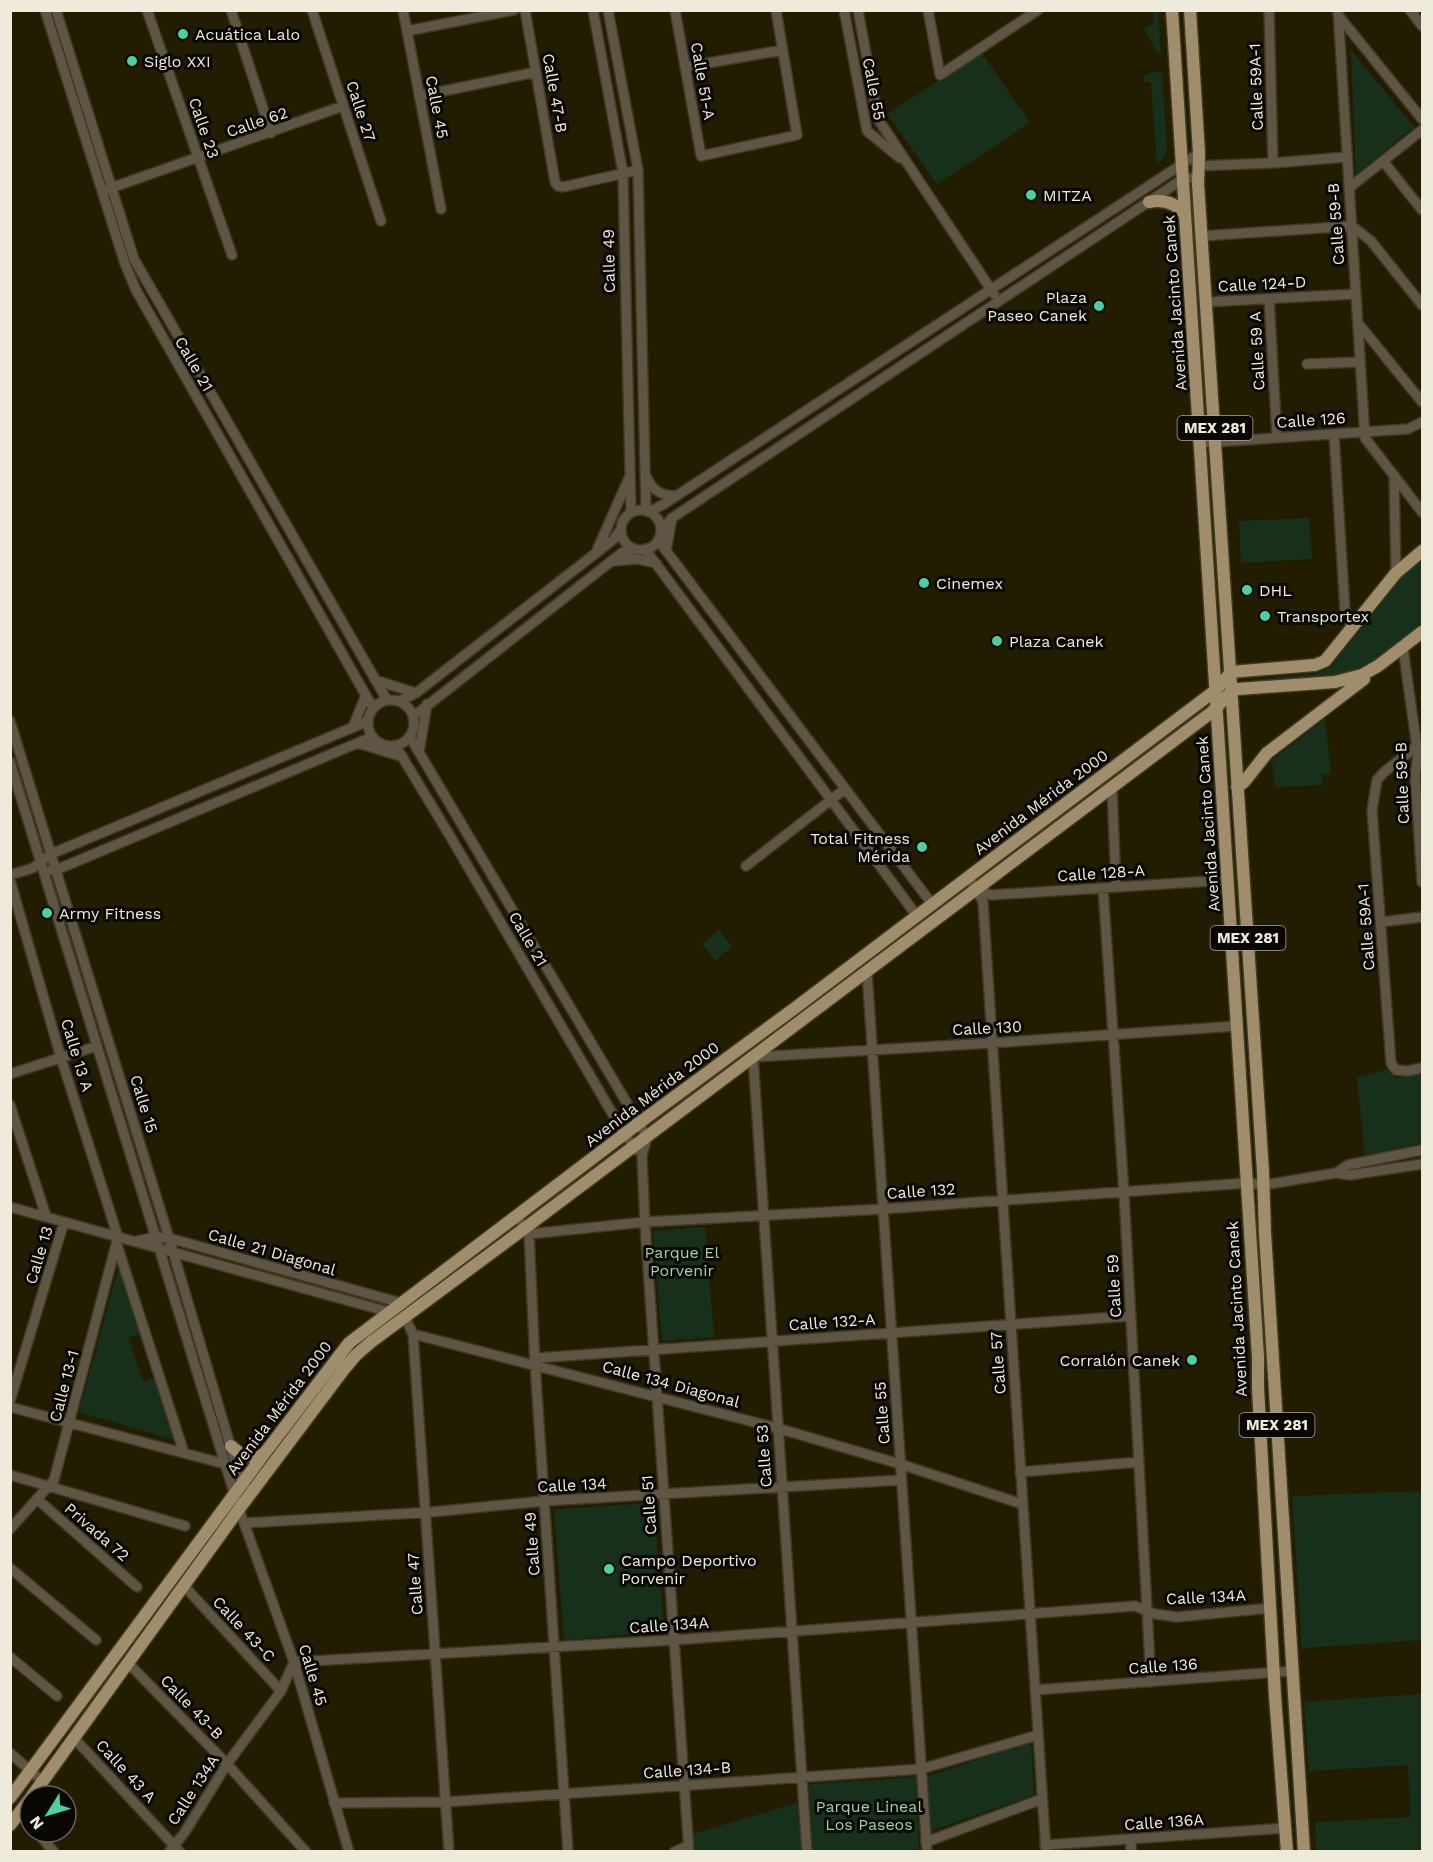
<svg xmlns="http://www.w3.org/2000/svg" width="1433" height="1862" font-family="'Work Sans',sans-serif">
  <rect width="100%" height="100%" fill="#221d01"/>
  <path fill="#17301c" d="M1153,11H1158L1161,52L1158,55L1144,28L1153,23Z
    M1351,50L1414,127L1356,174Z
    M982,53L1030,123L937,184L887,114Z
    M1152,72L1162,73L1167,150L1164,158L1157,164L1151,82H1144V76Z
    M1309,518L1312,559L1241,563L1239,521Z
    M1422,560V627L1367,668L1351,672L1332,676L1247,680L1314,674L1330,668L1404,575Z
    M1325,719L1331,774L1322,775L1323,785L1275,787L1272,760Z
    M719,930L732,947L715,961L702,944Z
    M1389,1069L1395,1078L1422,1072V1143L1365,1156L1357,1077Z
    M705,1227L714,1337L662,1341L653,1231Z
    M120,1262L142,1333L128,1338L143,1381L156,1377L175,1440L79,1412Z
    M1422,1491V1640L1302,1648L1292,1496Z
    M654,1503L664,1631L564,1640L554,1509Z
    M1422,1694V1851H1316L1315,1822L1411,1817L1408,1765L1309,1771L1304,1702Z
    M1027,1742L1031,1745L1034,1795L928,1832L924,1778Z
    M916,1777L919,1849L912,1852L813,1851L809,1787L811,1784Z
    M797,1803L801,1851H694L693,1834Z"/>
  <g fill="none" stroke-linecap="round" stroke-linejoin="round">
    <defs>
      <path id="minor" d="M45,10L125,264L136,290L373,708
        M56,10L134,259L387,700
        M147,10L232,255
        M231,10L271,133
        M312,10L381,221
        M403,10L441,209
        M525,10L555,182L558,186L563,187L638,170
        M593,10L623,173L631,513
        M608,10L638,170L646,511
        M675,10L701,156L797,135L776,10
        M844,10L867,131L900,158
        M858,10L878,119L994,294
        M928,10L940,75L1038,10
        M1269,10L1273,163
        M1338,10L1365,438L1422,512
        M1410,10L1422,26
        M1338,15L1422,119
        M407,31L514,10
        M685,67L783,50
        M419,96L536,72
        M1383,161L1422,210
        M1198,166L1273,163L1347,157
        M1349,188L1422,130
        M108,189L343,106
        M1202,236L1352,226L1371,241L1422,305
        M1269,299L1277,437
        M1206,302L1356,294
        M1358,323L1422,402
        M1307,364L1360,362
        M1334,434L1345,610L1346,618L1354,627
        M1200,443L1408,429L1422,422
        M1394,475L1396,573
        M646,476C652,490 660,495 675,496
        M621 530a20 20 0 1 1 40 0a20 20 0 1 1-40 0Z
        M649,512L664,504L1199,153
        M661,531L672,518L1183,179L1198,177
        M658,540L932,904
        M645,549L917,916
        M597,550L629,478
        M666,551L672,518
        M614,561L637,559L656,563
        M1403,648L1418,755L1415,776L1422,882
        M375,680L416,693
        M368 723a23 23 0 1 1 46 0a23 23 0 1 1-46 0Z
        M400,701L416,693L614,539L621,529
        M414,716L623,552L636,549
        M10,721L169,1238L238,1472L245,1485
        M353,727L366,695
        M410,737L647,1137L642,1156L645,1225L689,1852
        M358,743L403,757
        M395,745L450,836L622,1130L636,1150
        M1417,746L1384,772L1377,780L1372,810L1391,1063L1396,1070L1407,1071L1422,1068
        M419,752L427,704
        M10,762L239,1509L294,1662L349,1852
        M1112,787L1116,887
        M746,866L845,789
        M51,870H56L372,737
        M10,875L33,868L51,854L368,721
        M10,880L61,1058L118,1237L54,1480L10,1529
        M973,884L983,902L1046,1852
        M1103,888L1124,1193L1151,1682
        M977,889L991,895L1228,880
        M1381,922L1422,917
        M867,972L927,1852
        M753,1057L807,1852
        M753,1057L992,1043L1237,1026
        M10,1074L97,1046
        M10,1105L46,1216
        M1336,1173L1348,1165L1422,1150
        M10,1207L389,1312
        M517,1217L529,1234L645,1222L883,1209L1247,1183L1264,1185L1336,1173L1350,1175L1422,1164
        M529,1234L535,1364L568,1852
        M137,1241L156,1237L169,1238L401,1303
        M117,1245L184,1453
        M404,1316L413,1334L449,1852
        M413,1334L777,1428L900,1464L1022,1504
        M536,1358L1131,1316
        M10,1401L64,1222
        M10,1407L225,1464
        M1020,1472L1139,1462
        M10,1475L185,1526
        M37,1499L137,1587
        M245,1523L432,1512L544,1501L901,1480
        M10,1568L96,1640
        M185,1587L281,1691
        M10,1657L57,1696
        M294,1662L674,1640L1135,1606L1155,1614L1177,1617L1271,1608
        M129,1664L227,1764L306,1852
        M1035,1690L1293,1671
        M74,1738L180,1852
        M10,1753L42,1781
        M334,1803L446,1802L921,1769L1038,1735
        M20,1813L30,1824
        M37,1832L54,1852
        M926,1842L1042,1799
        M1045,1845L1285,1828
        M169,1852L185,1832L227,1764L281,1691L294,1662
        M674,1852L688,1846
        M1131,1852V1839"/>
      <path id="major" d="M1172,10L1258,1357V1388L1275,1696L1287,1852
        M1190,10L1199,153L1198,184L1263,1172L1265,1233L1304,1852
        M1149,202C1164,199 1176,203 1185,215
        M1237,787L1244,782L1267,753L1364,679
        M231,1446C243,1457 249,1459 264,1454
        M32,1796L239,1509L345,1368L356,1355L371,1342L525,1228L1212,712L1232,691L1238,689L1335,682L1362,675L1378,666L1422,632
        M10,1798L264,1454L349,1343L639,1123L795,1008L1216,690L1231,672L1315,665L1325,661L1396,573L1422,551
        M10,1825L30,1799"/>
    </defs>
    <use href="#minor" stroke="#3f3a1f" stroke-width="12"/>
    <use href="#major" stroke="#3f3a1f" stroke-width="15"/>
    <use href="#minor" stroke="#5e5544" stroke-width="9"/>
    <use href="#major" stroke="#a08d6b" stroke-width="12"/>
  </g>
  <g fill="#45d49f" stroke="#090701" stroke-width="2">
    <circle cx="183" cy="34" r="6"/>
    <circle cx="132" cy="61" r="6"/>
    <circle cx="1031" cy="195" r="6"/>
    <circle cx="1099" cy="306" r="6"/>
    <circle cx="924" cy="583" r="6"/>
    <circle cx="1247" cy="590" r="6"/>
    <circle cx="1265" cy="616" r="6"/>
    <circle cx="997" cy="641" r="6"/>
    <circle cx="922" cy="847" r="6"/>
    <circle cx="47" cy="913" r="6"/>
    <circle cx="1192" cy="1360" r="6"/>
    <circle cx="609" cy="1569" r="6"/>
  </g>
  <g text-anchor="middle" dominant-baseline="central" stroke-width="6" stroke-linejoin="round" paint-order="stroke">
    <g fill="#090701" stroke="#a9a799" stroke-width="1.5">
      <rect x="1177.5" y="416" width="75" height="24" rx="4.5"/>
      <rect x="1210.5" y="926" width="75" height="24" rx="4.5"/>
      <rect x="1239.5" y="1413" width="75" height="24" rx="4.5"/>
    </g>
    <g font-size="15" font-weight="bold" fill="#eeebda">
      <text x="1215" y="428">MEX 281</text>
      <text x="1248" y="938">MEX 281</text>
      <text x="1277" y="1425">MEX 281</text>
    </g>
    <g font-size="16" fill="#eeebda" stroke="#090701" text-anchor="start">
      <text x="195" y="34">Acuática Lalo</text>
      <text x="144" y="61">Siglo XXI</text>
      <text x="1043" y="195">MITZA</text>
      <text x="1087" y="297" text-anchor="end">Plaza<tspan x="1087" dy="18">Paseo Canek</tspan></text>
      <text x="936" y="583">Cinemex</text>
      <text x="1259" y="590">DHL</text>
      <text x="1277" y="616">Transportex</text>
      <text x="1009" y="641">Plaza Canek</text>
      <text x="910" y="838" text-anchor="end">Total Fitness<tspan x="910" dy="18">Mérida</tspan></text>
      <text x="59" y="913">Army Fitness</text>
      <text x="1180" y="1360" text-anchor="end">Corralón Canek</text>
      <text x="621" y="1560">Campo Deportivo<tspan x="621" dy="18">Porvenir</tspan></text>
    </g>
    <g font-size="16" fill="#eeebda" stroke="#090701">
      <text transform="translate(703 81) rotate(80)">Calle 51-A</text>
      <text transform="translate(1256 87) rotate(-92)">Calle 59A-1</text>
      <text transform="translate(874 89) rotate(79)">Calle 55</text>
      <text transform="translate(555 93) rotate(80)">Calle 47-B</text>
      <text transform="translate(437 107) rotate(79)">Calle 45</text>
      <text transform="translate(361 111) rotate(72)">Calle 27</text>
      <text transform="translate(257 122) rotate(-19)">Calle 62</text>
      <text transform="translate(204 128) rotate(71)">Calle 23</text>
      <text transform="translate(1336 224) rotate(-94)">Calle 59-B</text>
      <text transform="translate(609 261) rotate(-91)">Calle 49</text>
      <text transform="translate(1262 284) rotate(-3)">Calle 124-D</text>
      <text transform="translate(1175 303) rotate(-94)">Avenida Jacinto Canek</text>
      <text transform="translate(1257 351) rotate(-93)">Calle 59 A</text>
      <text transform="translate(194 364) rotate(60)">Calle 21</text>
      <text transform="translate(1311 420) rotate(-4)">Calle 126</text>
      <text transform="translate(1402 783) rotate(-92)">Calle 59-B</text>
      <text transform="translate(1041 802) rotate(-37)">Avenida Mérida 2000</text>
      <text transform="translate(1208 824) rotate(-94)">Avenida Jacinto Canek</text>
      <text transform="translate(1101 873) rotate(-4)">Calle 128-A</text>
      <text transform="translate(1366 927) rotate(-94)">Calle 59A-1</text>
      <text transform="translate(528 939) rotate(60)">Calle 21</text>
      <text transform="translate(987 1028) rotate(-3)">Calle 130</text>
      <text transform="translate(77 1055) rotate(73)">Calle 13 A</text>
      <text transform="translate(652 1094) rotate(-37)">Avenida Mérida 2000</text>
      <text transform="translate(144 1104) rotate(73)">Calle 15</text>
      <text transform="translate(921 1191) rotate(-4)">Calle 132</text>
      <text transform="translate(272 1252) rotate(16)">Calle 21 Diagonal</text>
      <text transform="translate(39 1255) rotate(-73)">Calle 13</text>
      <text transform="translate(1114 1286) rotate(-93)">Calle 59</text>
      <text transform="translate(1237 1309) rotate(-93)">Avenida Jacinto Canek</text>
      <text transform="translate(832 1322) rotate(-4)">Calle 132-A</text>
      <text transform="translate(998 1363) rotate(-94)">Calle 57</text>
      <text transform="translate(671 1384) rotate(15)">Calle 134 Diagonal</text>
      <text transform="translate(64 1386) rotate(-75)">Calle 13-1</text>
      <text transform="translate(279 1408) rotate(-53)">Avenida Mérida 2000</text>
      <text transform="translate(882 1413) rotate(-94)">Calle 55</text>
      <text transform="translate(764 1456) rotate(-94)">Calle 53</text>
      <text transform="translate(572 1485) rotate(-3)">Calle 134</text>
      <text transform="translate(649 1505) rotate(-94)">Calle 51</text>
      <text transform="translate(97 1532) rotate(41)">Privada 72</text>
      <text transform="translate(532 1544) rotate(-94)">Calle 49</text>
      <text transform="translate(415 1584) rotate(-94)">Calle 47</text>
      <text transform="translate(1206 1597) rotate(-3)">Calle 134A</text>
      <text transform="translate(669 1625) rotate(-4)">Calle 134A</text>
      <text transform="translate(244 1629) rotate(47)">Calle 43-C</text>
      <text transform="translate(1163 1666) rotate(-4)">Calle 136</text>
      <text transform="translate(313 1675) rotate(73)">Calle 45</text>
      <text transform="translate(192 1707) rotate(46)">Calle 43-B</text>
      <text transform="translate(687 1770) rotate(-4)">Calle 134-B</text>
      <text transform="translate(126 1771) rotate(47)">Calle 43 A</text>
      <text transform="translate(193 1790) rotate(-57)">Calle 134A</text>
      <text transform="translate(1164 1822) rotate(-4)">Calle 136A</text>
    </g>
    <g font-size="16" fill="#99d5a3" stroke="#090701">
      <text x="682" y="1252">Parque El<tspan x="682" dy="18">Porvenir</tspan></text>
      <text x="869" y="1806">Parque Lineal<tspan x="869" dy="18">Los Paseos</tspan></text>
    </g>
  </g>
  <rect width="1433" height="1862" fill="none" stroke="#eeebda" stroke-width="24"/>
  <g transform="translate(48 1814) rotate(233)"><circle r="28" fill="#090701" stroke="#656258" stroke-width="1.5"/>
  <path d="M0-4.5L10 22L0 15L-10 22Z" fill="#45d49f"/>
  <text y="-9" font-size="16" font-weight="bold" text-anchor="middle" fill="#eeebda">N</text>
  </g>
</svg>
